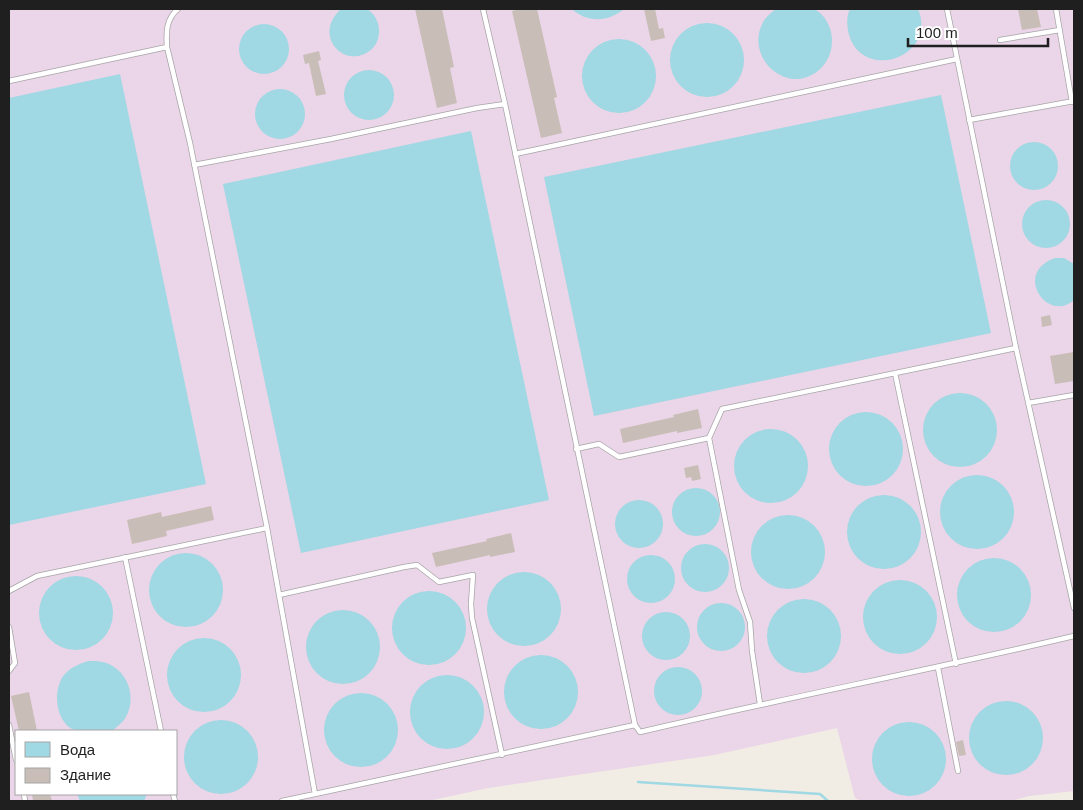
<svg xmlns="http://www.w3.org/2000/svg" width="1083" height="810" font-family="Arial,sans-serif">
  <rect width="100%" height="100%" fill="#f1ece4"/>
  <path fill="#ebd5e8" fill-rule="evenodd" d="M9,9H1074V791L1029,796L1010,801H861L855,798L837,728L714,755L488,788L428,801H9ZM16,731H176V794H16Z"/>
  <path fill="#a0d8e3" d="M341,9H367C375,14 379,22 379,31C379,38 377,44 372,49C346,72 311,36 341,9Z
    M572,9H624C609,22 587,23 572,9Z
    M776,9H814C825,14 832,28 832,40C832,52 828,62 819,70C787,98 741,55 765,19C768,15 772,12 776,9Z
    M850,9H918C938,56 864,83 849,35C847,26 846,17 850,9Z
    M670 60a37 37 0 1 1 74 0a37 37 0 1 1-74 0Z
    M239 49a25 25 0 1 1 50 0a25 25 0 1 1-50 0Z
    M582 76a37 37 0 1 1 74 0a37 37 0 1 1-74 0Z
    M344 95a25 25 0 1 1 50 0a25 25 0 1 1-50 0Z
    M120,74L206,484L9,525V98Z
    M255 114a25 25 0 1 1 50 0a25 25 0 1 1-50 0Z
    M941,95L991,333L594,416L544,177Z
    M471,131L549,500L301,553L223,184Z
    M1010 166a24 24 0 1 1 48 0a24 24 0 1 1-48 0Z
    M1022 224a24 24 0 1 1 48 0a24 24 0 1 1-48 0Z
    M1055,258H1064L1074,264V300C1048,324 1012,273 1055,258Z
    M923 430a37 37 0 1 1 74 0a37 37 0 1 1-74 0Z
    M829 449a37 37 0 1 1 74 0a37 37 0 1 1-74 0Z
    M734 466a37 37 0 1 1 74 0a37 37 0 1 1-74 0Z
    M940 512a37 37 0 1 1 74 0a37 37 0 1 1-74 0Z
    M672 512a24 24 0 1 1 48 0a24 24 0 1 1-48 0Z
    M847 532a37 37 0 1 1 74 0a37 37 0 1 1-74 0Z
    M615 524a24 24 0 1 1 48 0a24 24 0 1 1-48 0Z
    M751 552a37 37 0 1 1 74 0a37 37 0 1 1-74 0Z
    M681 568a24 24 0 1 1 48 0a24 24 0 1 1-48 0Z
    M149 590a37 37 0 1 1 74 0a37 37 0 1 1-74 0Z
    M627 579a24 24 0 1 1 48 0a24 24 0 1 1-48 0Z
    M957 595a37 37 0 1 1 74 0a37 37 0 1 1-74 0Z
    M487 609a37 37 0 1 1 74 0a37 37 0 1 1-74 0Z
    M39 613a37 37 0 1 1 74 0a37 37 0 1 1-74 0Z
    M863 617a37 37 0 1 1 74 0a37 37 0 1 1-74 0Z
    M392 628a37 37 0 1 1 74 0a37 37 0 1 1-74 0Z
    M767 636a37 37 0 1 1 74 0a37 37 0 1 1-74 0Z
    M697 627a24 24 0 1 1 48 0a24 24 0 1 1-48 0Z
    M306 647a37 37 0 1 1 74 0a37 37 0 1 1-74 0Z
    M642 636a24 24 0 1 1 48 0a24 24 0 1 1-48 0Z
    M167 675a37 37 0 1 1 74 0a37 37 0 1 1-74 0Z
    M504 692a37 37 0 1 1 74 0a37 37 0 1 1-74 0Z
    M88,661C97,661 106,661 114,667C131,678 136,703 124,720C121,724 116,727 112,731C104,732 85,733 77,731C55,725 52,690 64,675C71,667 79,664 88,661Z
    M654 691a24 24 0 1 1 48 0a24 24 0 1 1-48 0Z
    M410 712a37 37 0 1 1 74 0a37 37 0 1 1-74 0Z
    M324 730a37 37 0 1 1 74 0a37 37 0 1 1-74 0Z
    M969 738a37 37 0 1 1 74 0a37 37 0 1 1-74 0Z
    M184 757a37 37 0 1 1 74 0a37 37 0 1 1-74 0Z
    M872 759a37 37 0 1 1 74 0a37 37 0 1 1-74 0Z
    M77,794H147L144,801H80Z"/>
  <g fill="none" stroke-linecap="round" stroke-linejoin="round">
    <path stroke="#a0d8e3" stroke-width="2.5" d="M638,782L820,794L828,801"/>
  </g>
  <path fill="#c9bdb7" d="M415,9H442L454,67L450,68L457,103L437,108Z
    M521,9H537L557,97L554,98L562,133L541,138L512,11Z
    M644,9H655L659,29L663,28L665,38L651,41Z
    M1018,9H1037L1041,27L1022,30Z
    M319,51L321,60L318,61L326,94L316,96L309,63L305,64L303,55Z
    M1050,315L1052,325L1042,327L1041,317Z
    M1074,352V381L1055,384L1050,356Z
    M698,409L702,428L677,433V431L623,443L620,429L674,417L673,415Z
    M698,465L701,479L692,481L691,477L686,478L684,468Z
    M211,506L214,520L166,531L167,536L132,544L127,520L161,512L162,517Z
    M511,533L515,552L490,557V555L436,567L432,553L487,541L486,539Z
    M29,692L37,731H19L11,696Z
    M963,740L966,755L959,756L956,742Z
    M32,794H50L52,801H33Z"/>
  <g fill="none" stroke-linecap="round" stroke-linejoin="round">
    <defs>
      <path id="lane" d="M178,9C166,19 166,32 167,47L190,143L267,528L315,794L282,801
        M947,9L1016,348L1074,608
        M1056,9L1072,102
        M1000,40L1060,30
        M9,81L167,47
        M969,120L1074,101
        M515,154L957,59
        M194,165L331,139L477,108L505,104
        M895,373L956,664
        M1028,403L1074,395
        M709,438L739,590L750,622L752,651L760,704
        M576,449L599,444L619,457L709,438L722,409L1016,348
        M125,557L161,731
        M9,591L37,576L267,528
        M279,595L404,567L417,565L439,582L473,575L471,604L472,618L502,755
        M9,627L15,663L9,671
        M938,668L958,771
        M9,725L16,760
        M635,725L640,732C785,698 930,670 1074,636
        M24,794L25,801
        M173,794L175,801
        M315,794L635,725L505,104L483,9"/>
    </defs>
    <use href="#lane" stroke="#a6a6a6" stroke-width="6"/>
    <use href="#lane" stroke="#fff" stroke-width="4.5"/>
  </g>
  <rect width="1083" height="810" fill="none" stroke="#1f1f1f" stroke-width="20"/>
  <rect x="15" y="730" width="162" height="65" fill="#ffffff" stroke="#a5a5a5"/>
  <rect x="25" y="742" width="25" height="15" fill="#a0d8e3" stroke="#a5a5a5"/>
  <text x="60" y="755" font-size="15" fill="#1f1f1f">Вода</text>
  <rect x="25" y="768" width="25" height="15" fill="#c9bdb7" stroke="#a5a5a5"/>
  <text x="60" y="780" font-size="15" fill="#1f1f1f">Здание</text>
  <path d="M908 38v8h140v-8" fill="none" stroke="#1f1f1f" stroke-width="2.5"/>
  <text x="916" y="38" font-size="15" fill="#1f1f1f" stroke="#ffffff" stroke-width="4" paint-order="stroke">100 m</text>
</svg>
